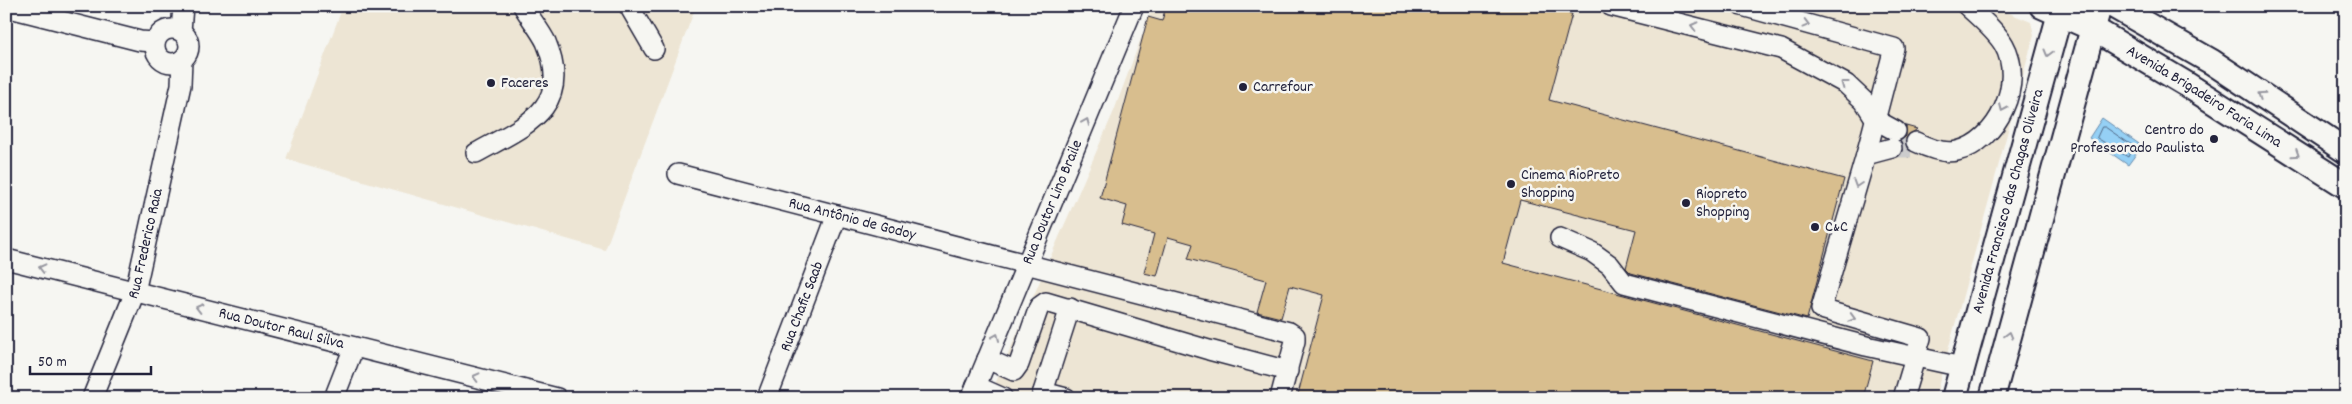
<svg xmlns="http://www.w3.org/2000/svg" width="2352" height="404" font-family="Dekko,sans-serif">
  <rect width="100%" height="100%" fill="#f6f6f2"/>
  <filter id="ink" filterUnits="userSpaceOnUse"><feTurbulence type="fractalNoise" baseFrequency=".02" numOctaves="2"/><feDisplacementMap in="SourceGraphic" scale="10" xChannelSelector="R" yChannelSelector="G"/><feConvolveMatrix kernelMatrix="1 2 1 2 8 2 1 2 1" color-interpolation-filters="sRGB"/></filter>
  <g filter="url(#ink)">
    <path fill="#ede5d4" d="M343,6H696L605,250L286,159Z
      M1153,6H1992L2031,22L2034,35L1935,398H989L1114,111Z"/>
    <path fill="#95d0f5" stroke="#678aab" d="M2102,118L2142,146L2128,165L2089,138Z"/>
    <g fill="none" stroke-linecap="round" stroke-linejoin="round">
      <path stroke="#506885" stroke-width="1" d="M2102,127H2105L2133,146L2128,157L2097,138Z"/>
    </g>
    <path fill="#d8be8e" stroke="#22223b" d="M1166,6H1543L1572,14L1549,100L1844,179L1807,319L1631,273L1626,268L1636,230L1520,200L1503,263L1873,361L1863,398H1297L1324,295L1290,286L1281,318L1257,312L1266,280L1188,259L1193,244L1168,237L1157,276L1144,273L1154,234L1122,225L1127,206L1100,198L1148,17L1162,21Z
      M1906,126L1917,129L1906,138L1905,143L1910,152L1909,157L1901,155L1903,146L1901,141L1906,136Z"/>
    <g fill="none" stroke-linecap="round" stroke-linejoin="round">
      <path stroke="#cccccd" stroke-width="19" stroke-dasharray="19 9" stroke-linecap="butt" d="M1892,148H1916"/>
      <defs>
        <g id="minor">
          <path d="M629,6L654,49"/>
          <path d="M1611,6L1781,49L1846,84L1864,101L1876,120L1896,131"/>
          <path d="M1742,6L1894,48L1866,155L1821,309L1921,338L1903,398"/>
          <path d="M6,7L140,41L155,42"/>
          <circle cx="172" cy="46" r="17"/>
          <path d="M181,31L183,6"/>
          <path d="M1916,142C1928,148 1943,154 1957,151C1998,142 2025,82 2004,45C1996,31 1979,17 1967,6"/>
          <path d="M476,153C524,126 574,109 546,42C540,30 530,18 523,6"/>
          <path d="M1866,155L1892,148"/>
          <path id="s1" d="M678,174L1289,332L1295,336V341L1280,398"/>
          <path d="M1560,238L1592,252L1610,265L1624,283L1866,346L1962,367"/>
          <path id="s2" d="M6,259L557,398"/>
          <path d="M987,359L1014,371L1019,364L1039,307L1046,302L1209,350L1288,371"/>
          <path d="M976,386L1003,398"/>
          <path d="M1043,392L1066,398"/>
          <path id="s3" d="M92,398L135,292L181,85L182,60"/>
          <path d="M334,398L354,347"/>
          <path id="s4" d="M767,398L837,215"/>
          <path id="s5" d="M971,398L1134,6"/>
          <path d="M1041,398L1070,308"/>
        </g>
        <g id="major">
          <path id="s6" d="M2042,6L2092,28L2186,84L2346,186"/>
          <path d="M2114,6L2212,62L2346,151"/>
          <path id="s7" d="M1954,398L2062,6"/>
          <path d="M1992,398L2099,6"/>
        </g>
      </defs>
      <use href="#minor" stroke="#22223b" stroke-width="22"/>
      <use href="#major" stroke="#22223b" stroke-width="28"/>
      <use href="#minor" stroke="#f6f6f2" stroke-width="19"/>
      <use href="#major" stroke="#f6f6f2" stroke-width="24"/>
    </g>
    <defs><path id="oneway-chevron" d="M-2-3.5L2.5 0L-2 3.5" fill="none" stroke-width="1.6" stroke-linecap="round" stroke-linejoin="round" transform="scale(1.25)"/></defs>
    <g stroke="#9797a0">
      <use href="#oneway-chevron" transform="translate(1806 24) rotate(15)"/>
      <use href="#oneway-chevron" transform="translate(1694 26) rotate(-166)"/>
      <use href="#oneway-chevron" transform="translate(2048 53) rotate(105)"/>
      <use href="#oneway-chevron" transform="translate(1844 84) rotate(-143)"/>
      <use href="#oneway-chevron" transform="translate(2261 95) rotate(-146)"/>
      <use href="#oneway-chevron" transform="translate(2003 108) rotate(114)"/>
      <use href="#oneway-chevron" transform="translate(1086 122) rotate(-67)"/>
      <use href="#oneway-chevron" transform="translate(2296 154) rotate(33)"/>
      <use href="#oneway-chevron" transform="translate(1857 184) rotate(108)"/>
      <use href="#oneway-chevron" transform="translate(42 268) rotate(-166)"/>
      <use href="#oneway-chevron" transform="translate(199 308) rotate(-166)"/>
      <use href="#oneway-chevron" transform="translate(1852 318) rotate(16)"/>
      <use href="#oneway-chevron" transform="translate(2009 335) rotate(-75)"/>
      <use href="#oneway-chevron" transform="translate(996 337) rotate(-67)"/>
      <use href="#oneway-chevron" transform="translate(476 377) rotate(-166)"/>
    </g>
  </g>
  <g fill="#22223b" stroke="#f6f6f2" stroke-width="2">
    <circle cx="491" cy="83" r="5"/>
    <circle cx="1243" cy="87" r="5"/>
    <circle cx="2214" cy="139" r="5"/>
    <circle cx="1511" cy="184" r="5"/>
    <circle cx="1686" cy="203" r="5"/>
    <circle cx="1815" cy="227" r="5"/>
  </g>
  <g text-anchor="middle" dominant-baseline="central" stroke-width="5" stroke-linejoin="round" paint-order="stroke">
    <g font-size="16" fill="#22223b" stroke="#f6f6f2" text-anchor="start">
      <text x="501" y="83">Faceres</text>
      <text x="1253" y="87">Carrefour</text>
      <text x="2204" y="130" text-anchor="end">Centro do<tspan x="2204" dy="18">Professorado Paulista</tspan></text>
      <text x="1521" y="175">Cinema RioPreto<tspan x="1521" dy="18">Shopping</tspan></text>
      <text x="1696" y="194">Riopreto<tspan x="1696" dy="18">Shopping</tspan></text>
      <text x="1825" y="227">C&amp;C</text>
    </g>
    <g font-size="16" fill="#22223b" stroke="#f6f6f2">
      <text stroke="none"><textPath href="#s6" startOffset="186">Avenida Brigadeiro Faria Lima</textPath></text>
      <text stroke="none"><textPath href="#s5" startOffset="212">Rua Doutor Lino Braile</textPath></text>
      <text stroke="none"><textPath href="#s7" startOffset="204">Avenida Francisco das Chagas Oliveira</textPath></text>
      <text stroke="none"><textPath href="#s1" startOffset="180">Rua Antônio de Godoy</textPath></text>
      <text stroke="none"><textPath href="#s3" startOffset="164">Rua Frederico Raia</textPath></text>
      <text stroke="none"><textPath href="#s4" startOffset="98">Rua Chafic Saab</textPath></text>
      <text stroke="none"><textPath href="#s2" startOffset="284">Rua Doutor Raul Silva</textPath></text>
    </g>
  </g>
  <rect width="2352" height="404" fill="none" stroke="#f6f6f2" stroke-width="25"/>
  <rect x="12" y="12" width="2327" height="379" fill="none" stroke="#22223b" stroke-width="2" filter="url(#ink)"/>
  <path d="M30 366v8h121v-8" fill="none" stroke="#22223b" stroke-width="2.5"/>
  <text x="38" y="366" font-size="15" fill="#22223b" stroke="#f6f6f2" stroke-width="4" paint-order="stroke">50 m</text>
</svg>
